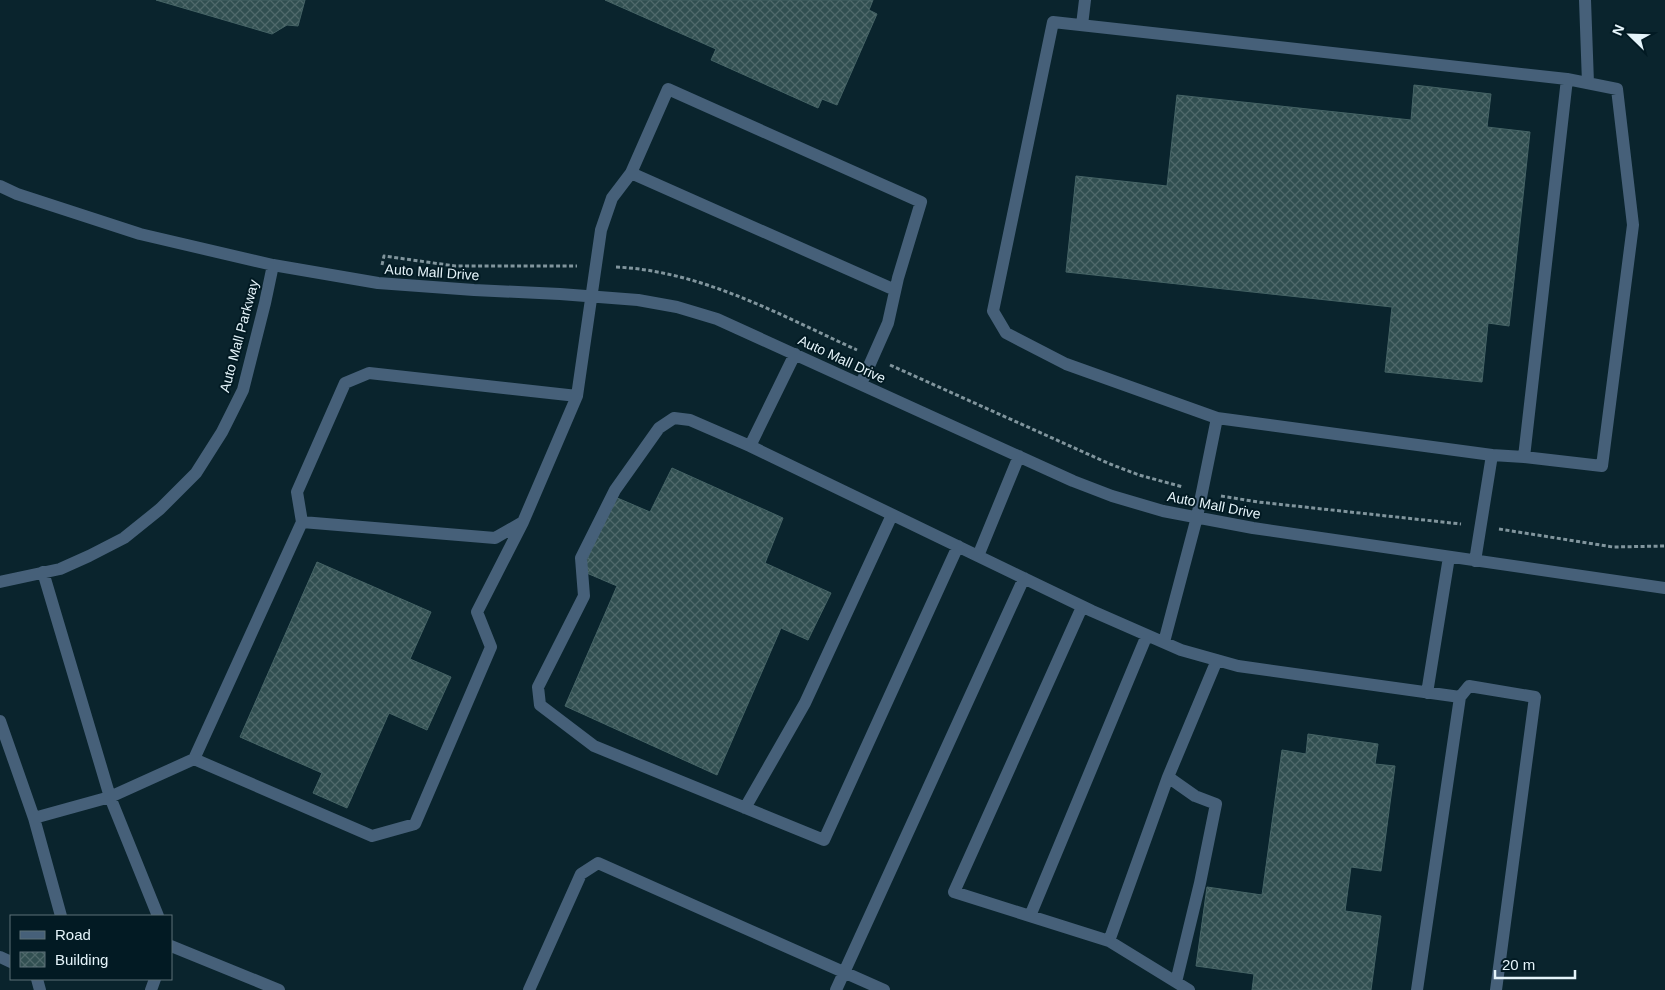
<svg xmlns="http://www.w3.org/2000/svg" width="1665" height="990" font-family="Helvetica,sans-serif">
  <defs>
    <pattern id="building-cross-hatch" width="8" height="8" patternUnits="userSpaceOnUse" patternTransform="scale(1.25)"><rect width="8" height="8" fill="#314f51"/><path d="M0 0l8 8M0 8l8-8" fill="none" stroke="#4f696b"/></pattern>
  </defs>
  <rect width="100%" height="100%" fill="#0a242d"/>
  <path fill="url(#building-cross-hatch)" stroke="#456365" d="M156,0H305L298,26L287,25L272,34Z
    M605,0H873L869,10L877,14L837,105L822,99L818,108L711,60L716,49Z
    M1414,85L1491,94L1487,127L1530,132L1509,326L1488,323L1482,382L1385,372L1392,307L1066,272L1076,176L1167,186L1177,95L1411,120Z
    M672,468L783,518L765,563L831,593L808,640L781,628L717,775L565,706L617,586L582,571L615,497L650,512Z
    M317,562L431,612L410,659L451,677L427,730L389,713L347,808L313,793L322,773L240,737Z
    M1308,734L1378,744L1375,764L1395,766L1381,871L1351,867L1345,911L1381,916L1371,990H1252L1254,974L1196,966L1207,887L1262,895L1282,750L1306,754Z"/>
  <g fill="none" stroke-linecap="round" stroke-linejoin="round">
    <path stroke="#81959d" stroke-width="3" stroke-dasharray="4 2.5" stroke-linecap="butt" d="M382,265L384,256L455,266H577
      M616,267C702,271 780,315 857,350
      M890,365L1110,464L1139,475L1183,487
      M1221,496L1258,502L1461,524
      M1499,529L1613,547L1665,546"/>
    <path stroke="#466079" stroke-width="12" d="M1585,0L1588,83
      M1082,25L1085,0
      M631,173L895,290
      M0,186L17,194L140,234L273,265L378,283L474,290L560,294L638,300L677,307L717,319L1073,481L1112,496L1163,511L1253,528L1665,588
      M577,396L601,230L612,198L631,173L668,89L921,202L898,278L888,323L861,384
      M750,446L795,354
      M1524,457L1602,466L1633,225L1617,89L1567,79
      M958,546L824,840L594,746L540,705L538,687L584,596L581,558L615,490L659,428L674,418L690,420L750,446L1092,611L1181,650L1238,666L1460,697L1417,990
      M978,556L1019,456
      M1475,561L1492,455
      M43,572L110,797L158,916
      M0,582L60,569L89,556L124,538L160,509L196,473L222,432L243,390L265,303L273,265
      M1082,607L954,892L1109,941
      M1164,642L1197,517L1217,418L1066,364L1006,333L993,311L1053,22L1567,79L1524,457L1492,455L1217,418
      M1427,693L1449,557
      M1460,697L1469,686L1535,697L1496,990
      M0,721L34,818
      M194,759L372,836L415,824L491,647L477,612L523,522
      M1168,777L1195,796L1216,804L1200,883L1176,982
      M745,808L805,703L892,515
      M61,916L34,818L110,797L194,759L302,522L297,492L345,383L369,373L577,396L523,522L495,538L302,522
      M1030,916L1147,635
      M171,946L279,990
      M0,957L11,962
      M37,979L40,990
      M151,990L155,979
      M529,990L581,874L598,863L884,990
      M836,990L1024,578
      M1189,990L1109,941L1168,777L1217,660"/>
  </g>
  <g text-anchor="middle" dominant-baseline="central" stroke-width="4" stroke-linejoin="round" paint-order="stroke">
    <g font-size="14" fill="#e5f4fa" stroke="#021a23">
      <text transform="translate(432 272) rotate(4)">Auto Mall Drive</text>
      <text transform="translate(239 336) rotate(-75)">Auto Mall Parkway</text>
      <text transform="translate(842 359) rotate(25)">Auto Mall Drive</text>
      <text transform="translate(1214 505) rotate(11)">Auto Mall Drive</text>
    </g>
  </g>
  <rect x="10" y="915" width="162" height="65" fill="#021a23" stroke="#5d7179"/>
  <rect x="20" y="931" width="25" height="8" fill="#466079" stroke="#5d7179"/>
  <text x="55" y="940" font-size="15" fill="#e5f4fa">Road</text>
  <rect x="20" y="952" width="25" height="15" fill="url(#building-cross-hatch)" stroke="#5d7179"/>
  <text x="55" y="965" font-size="15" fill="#e5f4fa">Building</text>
  <g transform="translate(1630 35) rotate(293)" stroke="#021a23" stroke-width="4" paint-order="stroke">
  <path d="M0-4L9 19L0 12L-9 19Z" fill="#e5f4fa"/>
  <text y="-8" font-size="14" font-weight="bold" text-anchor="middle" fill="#e5f4fa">N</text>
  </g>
  <path d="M1495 970v8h80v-8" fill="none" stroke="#e5f4fa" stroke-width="2.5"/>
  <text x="1502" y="970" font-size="15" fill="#e5f4fa" stroke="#021a23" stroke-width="4" paint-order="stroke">20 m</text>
</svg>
